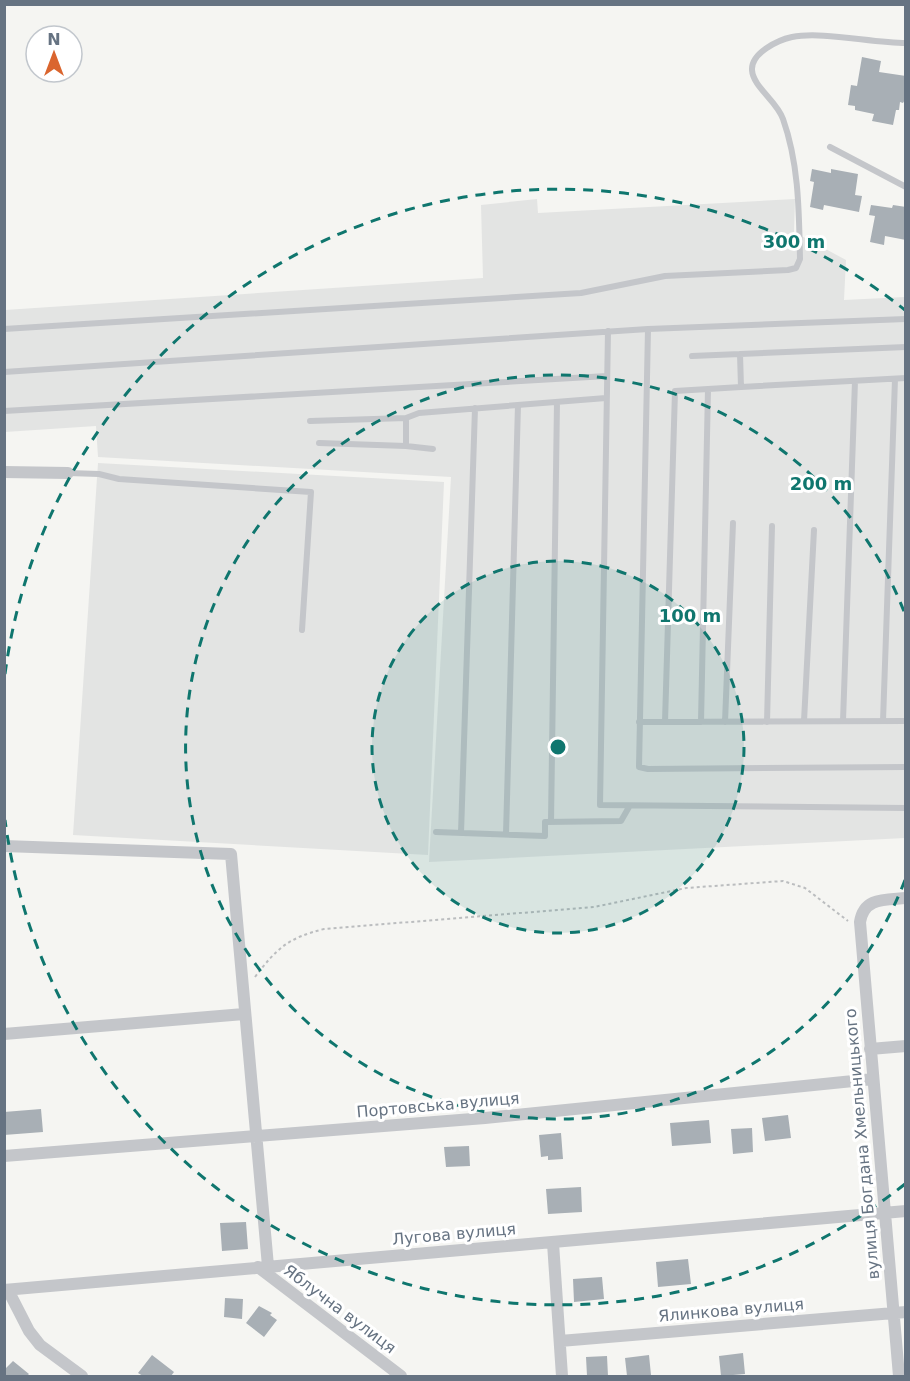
<svg xmlns="http://www.w3.org/2000/svg" width="910" height="1381" font-family="'DejaVu Sans',sans-serif">
  <rect width="100%" height="100%" fill="#f5f5f2"/>
  <path fill="#e3e4e3" d="M537,199L538,213L795,199L794,232L846,260L844,300L905,297V838L429,862L451,477L98,457L96,426L5,432V310L483,278L481,205Z
    M98,463L444,482L428,855L73,835Z"/>
  <path fill="#a8afb5" d="M862,57L881,61L879,72L906,76V98L903,103L900,102L899,110H896L893,125L872,121L874,114L855,110V106L848,105L851,85L857,86Z
    M812,169L831,173V169L858,174L855,195L862,196L859,212L824,205L823,210L810,207L814,182L810,181Z
    M871,205L892,208L893,205L906,207V240L885,236L884,245L870,242L875,216L869,215Z
    M41,1109L43,1132L4,1135V1112Z
    M788,1115L791,1138L765,1141L762,1118Z
    M709,1120L711,1143L672,1146L670,1123Z
    M752,1128L753,1152L733,1154L731,1129Z
    M561,1133L563,1159L548,1160V1156L541,1157L539,1135Z
    M469,1146L470,1166L446,1167L444,1147Z
    M581,1187L582,1212L548,1214L546,1189Z
    M246,1222L248,1249L222,1251L220,1223Z
    M688,1259L691,1284L658,1287L656,1262Z
    M602,1277L604,1299L574,1302L573,1279Z
    M225,1298L243,1299L242,1319L224,1317Z
    M259,1306L272,1313L270,1315L277,1320L264,1337L246,1323Z
    M743,1353L745,1374L721,1376L719,1356Z
    M152,1355L174,1372L171,1376H143L138,1373Z
    M649,1355L651,1375L627,1376L625,1358Z
    M607,1356L608,1376H587L586,1357Z
    M13,1361L29,1374L27,1376H4V1370Z"/>
  <g fill="none" stroke-linecap="round" stroke-linejoin="round">
    <path stroke="#bbbdbf" stroke-width="2" stroke-dasharray="3 3" stroke-linecap="butt" d="M255,977C277,948 288,938 324,929L594,907L686,888L783,881L805,888L848,921"/>
    <path stroke="#c4c6ca" stroke-width="6" d="M830,147L906,187
      M4,329L581,293L665,276L788,270L796,268L800,259C799,212 799,164 783,119C777,101 753,87 752,70C751,53 778,40 792,37C822,31 872,43 906,43
      M648,329L639,767L648,769L906,767
      M608,331L600,805L906,808
      M692,356L906,347
      M4,372L648,329L906,319
      M741,387L906,378
      M4,411L607,376
      M310,421L406,418
      M319,443L406,446
      M433,449L406,446V418L419,413L606,398
      M68,473L99,474L119,479L311,492L302,630
      M804,721L814,530
      M843,721L855,381
      M883,721L895,379
      M639,722L906,721
      M665,722L675,391L741,387L740,354
      M701,722L708,389
      M725,722L733,523
      M767,722L772,526
      M551,822L557,402
      M436,832L545,836V822L621,821L629,807
      M461,833L475,408
      M506,834L518,405"/>
    <path stroke="#c4c6ca" stroke-width="12" d="M4,472L68,473
      M4,846L231,854L268,1266
      M4,1034L244,1014
      M870,1049L906,1046
      M4,1156L485,1118L873,1079
      M553,1243L562,1376
      M258,1267L401,1376
      M4,1290L906,1211
      M8,1290L29,1331L40,1345L82,1376
      M560,1341L906,1312
      M899,1376L860,922C864,897 885,900 906,898"/>
  </g>
  <circle cx="558" cy="747" r="186" fill="#0f766e" fill-opacity=".12"/>
  <g fill="none" stroke="#0f766e" stroke-width="3" stroke-dasharray="10 8">
    <circle cx="558" cy="747" r="186"/>
    <path d="M905 880A372 372 0 1 1 905 614"/>
    <path d="M905 1184A558 558 0 0 1 5 820M5 674A558 558 0 0 1 905 310"/>
  </g>
  <g text-anchor="middle" dominant-baseline="central" stroke-width="6" stroke-linejoin="round" paint-order="stroke">
    <g font-size="16" fill="#667382" stroke="#fff">
      <text transform="translate(438 1105) rotate(-5)">Портовська вулиця</text>
      <text transform="translate(862 1144) rotate(-95)">вулиця Богдана Хмельницького</text>
      <text transform="translate(454 1234) rotate(-5)">Лугова вулиця</text>
      <text transform="translate(340 1309) rotate(37)">Яблучна вулиця</text>
      <text transform="translate(731 1310) rotate(-5)">Ялинкова вулиця</text>
    </g>
  </g>
  <circle cx="558" cy="747" r="9" fill="#0f766e" stroke="#fff" stroke-width="3"/>
  <g font-size="18" text-anchor="middle" font-weight="bold" fill="#0f766e" stroke="#fff" stroke-width="6" stroke-linejoin="round" paint-order="stroke">
    <text x="794" y="248">300 m</text>
    <text x="821" y="490">200 m</text>
    <text x="690" y="622">100 m</text>
  </g>
  <rect width="910" height="1381" fill="none" stroke="#667382" stroke-width="12"/>
  <g transform="translate(54 54)"><circle r="28" fill="#ffffff" stroke="#c2c7cd" stroke-width="1.5"/>
  <path d="M0-4.5L10 22L0 15L-10 22Z" fill="#da652e"/>
  <text y="-9" font-size="16" font-weight="bold" text-anchor="middle" fill="#667382">N</text>
  </g>
</svg>
